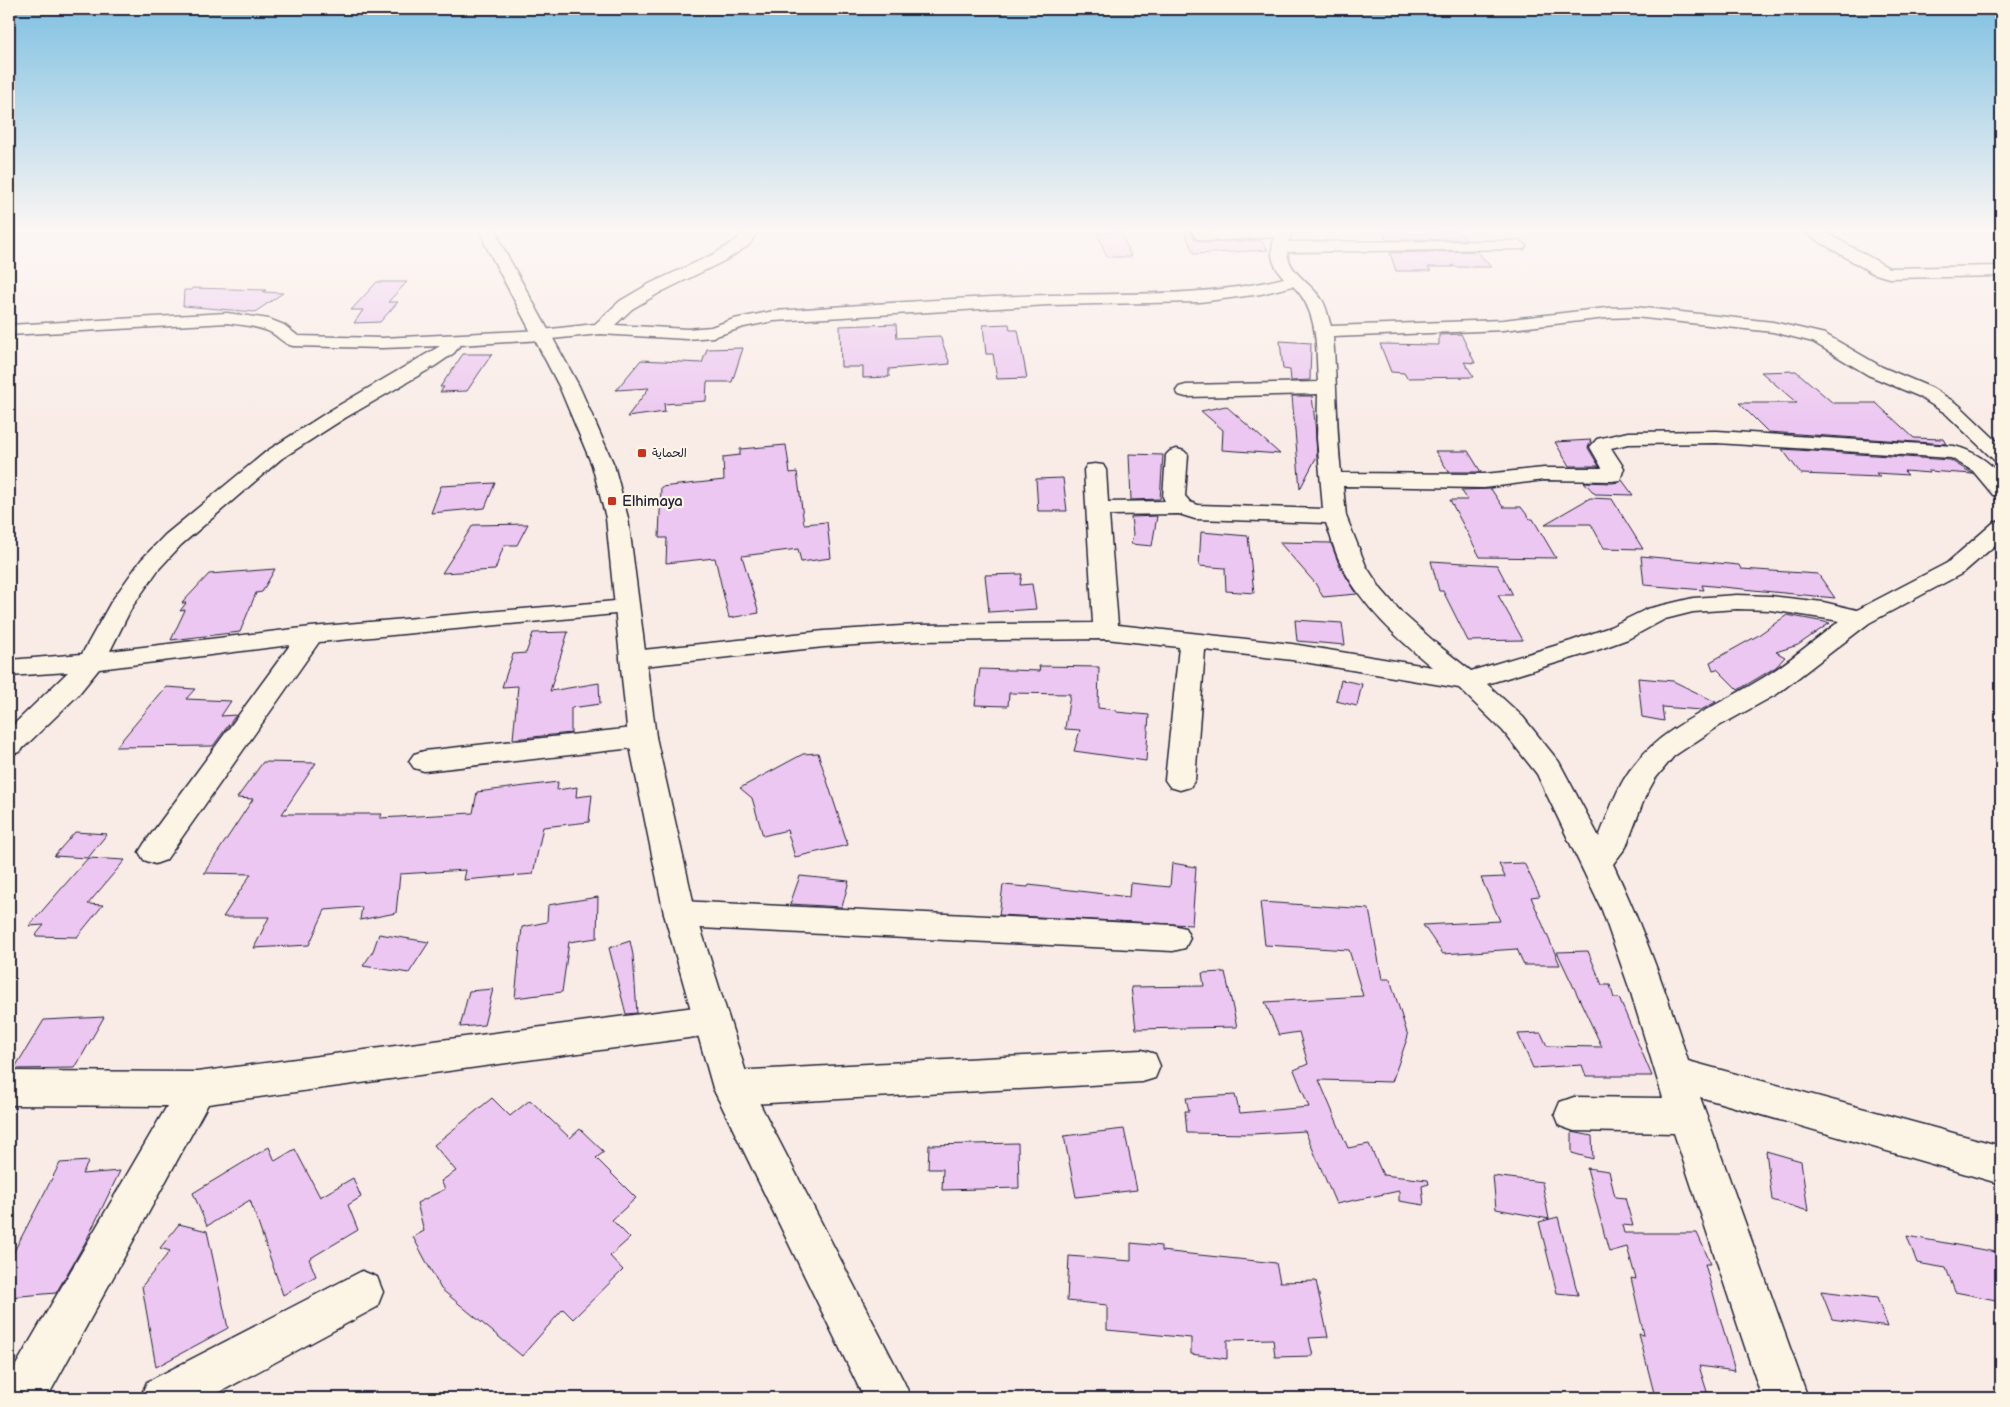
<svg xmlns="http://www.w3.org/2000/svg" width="2010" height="1407" font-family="'Balsamiq Sans','Playpen Sans Arabic',sans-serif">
  <rect width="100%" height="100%" fill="#f9ece7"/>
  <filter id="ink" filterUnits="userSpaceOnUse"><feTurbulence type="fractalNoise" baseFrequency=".02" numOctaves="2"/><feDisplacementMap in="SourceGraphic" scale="10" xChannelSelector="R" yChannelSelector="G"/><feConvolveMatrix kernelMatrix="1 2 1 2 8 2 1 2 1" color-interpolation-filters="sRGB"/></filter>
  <g filter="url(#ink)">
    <path fill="#ecc7f1" stroke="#22223b" d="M1183,228H1188L1196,240L1208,243L1261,240L1268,250L1194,254Z
      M1382,228H1442L1444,231H1458L1466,239L1386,240Z
      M1121,232L1131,257H1107L1097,233Z
      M1477,251L1491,267H1455L1452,265L1453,267H1428L1431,271H1396L1390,253Z
      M377,282H407L388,302H398L380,322L354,323L363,310H351Z
      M192,288L266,290L263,292L283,293L255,312L183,306L184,290H192Z
      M896,324L897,338L940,336L950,364L889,369V377L863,378V367H841L840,326Z
      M1009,324L1010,330H1018L1027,378L997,379L993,354H986L983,325Z
      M1461,334L1475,363L1464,362L1474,377L1407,378L1404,373L1391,372L1380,344L1439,345V335Z
      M1280,341L1311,343L1310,380L1291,381L1290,370L1283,369Z
      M743,348L732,382H707L706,401L664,404L665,412L627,417L649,388L616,390L641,360L702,363L707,349Z
      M463,354H492L467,391L440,392L444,387H440Z
      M1796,371L1833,403H1876L1914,438L1943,439L1946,444L1768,432L1739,403H1797L1761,372Z
      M1292,396H1312L1315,422L1317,456L1300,489Z
      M1226,406L1280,454L1222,450L1223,430L1201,411Z
      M1591,440L1588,448L1599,466H1569L1555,442Z
      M786,445L790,473L797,472L804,524L827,522L831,558L801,562L798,549L742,556L759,613L729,618L715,558L666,563L667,538H659L661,487L724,480L723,457L740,455V449Z
      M1782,449L1950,460L1973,474L1928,471L1930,473L1904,471L1908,475L1876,473L1880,477L1801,474Z
      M1435,451H1468L1481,472H1449Z
      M1129,454L1163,455L1160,499L1131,500Z
      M1063,478L1067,511H1038L1036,479Z
      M1622,480L1633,495L1595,494L1584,482L1612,483L1620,482Z
      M495,483L485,508L431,513L441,486Z
      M1491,489L1503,507H1521L1530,519H1533L1556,558L1480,557L1450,500H1468L1461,490Z
      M1590,498L1612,499L1643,549L1604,548L1591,524H1545Z
      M1157,516L1152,546L1131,544L1133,534L1131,517Z
      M528,524L517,545H504L495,570L442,573L473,525Z
      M1201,532L1248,536L1254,593L1226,591L1225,568L1199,566Z
      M1279,542L1331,543L1340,567L1357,594L1323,597L1315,583Z
      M1641,556L1739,565L1741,569L1818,574L1835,598L1702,585L1704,590L1644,585Z
      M1431,561L1497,565L1513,595H1498L1523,640L1468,641L1443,591H1439Z
      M275,569L262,592L256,593L240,632L171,640L185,610L180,611L186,603H182L209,574Z
      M1022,574L1020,585L1032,584L1036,609L989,612L985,575Z
      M1787,615L1830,623L1798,645L1776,652L1785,657L1776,667L1738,690L1717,669L1713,670L1710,662L1757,636Z
      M1295,620L1342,623L1345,645L1297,641Z
      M568,632L550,691L599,683L600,704L571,708V733L513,739L518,686L502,687L513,654L526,653L533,633Z
      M1039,666L1099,667L1098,708L1116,710V712L1149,715L1146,761L1074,751L1080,730L1065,729L1070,694L1009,693L1008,706L975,705L980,669L1040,671Z
      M1638,678L1673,681L1716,702L1701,710L1662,707L1664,721L1642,717Z
      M1341,680L1362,684L1357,706L1336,701Z
      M166,687L195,689L186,699L231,701L221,716L236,715L213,746L116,747Z
      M818,753L848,845L795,857L787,830L763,836L752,798L740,788L803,754Z
      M263,762L316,763L282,814H382L380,818L473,813L477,792L558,782L557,790L577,787L576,797L592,795L589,822L543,827L533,874L464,880L466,870L400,874L396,913L360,920L362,907L325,910L309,945L254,948L269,917H223L251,874L204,873L253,799L237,798Z
      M75,832L107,834L88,858L125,860L88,904L103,905L77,937L35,936L44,925L29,926L88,858L54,856Z
      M1172,863L1196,867L1192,925L999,915L1003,885L1028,887L1029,885L1129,897L1130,883L1170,887Z
      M1524,863L1540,896L1531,897L1560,965H1524L1517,949L1443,954L1423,925L1500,921L1481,878L1505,877L1499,864Z
      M800,876L849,881L842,907L790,904Z
      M598,897L597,938L569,942L562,992L515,998L522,927L547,922L548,905Z
      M1260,902L1369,909L1382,979H1390L1408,1036L1392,1082L1319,1080L1348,1148L1369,1144L1383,1175L1428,1180L1429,1184L1422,1186L1424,1205L1399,1201V1191L1336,1204L1305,1131L1252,1134L1187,1133L1185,1111H1189L1186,1098L1235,1095L1240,1113L1309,1107L1294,1070L1308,1064L1299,1032L1279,1035L1265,1002L1363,996L1349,950L1265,945Z
      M379,934L429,942L409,973L363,966L373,951Z
      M630,941L633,955L637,1013L626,1014L609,948Z
      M1588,951L1602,985H1610L1614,998H1619L1652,1076H1586L1582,1065L1533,1068L1518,1034L1541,1033L1547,1046L1602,1047L1557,952Z
      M1225,972L1237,1027L1136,1029L1131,987L1204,986L1202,973Z
      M493,989L484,1025L460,1027L469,991Z
      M104,1017L75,1068L14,1069L44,1020Z
      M492,1098L510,1116L530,1100L570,1138L580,1129L604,1152L596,1158L636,1198L612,1220L630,1238L610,1256L623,1270L573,1319L563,1309L522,1356L441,1289L413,1237L424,1231L417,1203L445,1189L441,1181L456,1171L434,1145Z
      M1124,1129L1137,1190L1076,1197L1064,1136Z
      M1572,1132L1592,1136L1593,1159L1572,1153Z
      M1018,1143L1019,1188L942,1190L943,1169H928L929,1145Z
      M269,1147L275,1161L295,1149L320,1197L353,1178L361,1197L348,1205L358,1230L309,1259L316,1276L283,1295L250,1200L207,1226L193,1193Z
      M1766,1151L1801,1161L1808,1211L1772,1200Z
      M89,1161L82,1174L120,1171L86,1241L56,1293L9,1297V1261L60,1163Z
      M1587,1168L1609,1171L1615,1197L1625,1198L1633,1226L1622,1225L1624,1233H1697L1711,1264H1705L1735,1371L1699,1366L1709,1398L1654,1393L1639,1334L1644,1335L1631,1278L1636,1279L1627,1247L1609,1252Z
      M1493,1176L1542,1182L1549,1219L1496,1209Z
      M1558,1217L1578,1295L1557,1293L1539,1222Z
      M179,1224L207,1231L228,1328L156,1367L142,1286L170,1251L160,1248Z
      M1907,1236L2001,1253V1301L1955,1292L1946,1268L1917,1263Z
      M1131,1243L1161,1246V1251L1276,1263L1280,1282L1316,1281L1328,1337L1309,1338L1313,1356L1275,1357L1273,1339L1227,1340V1359L1191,1354V1338L1107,1330V1305L1067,1301L1069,1256L1131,1261Z
      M1821,1291L1877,1298L1888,1327L1832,1319Z"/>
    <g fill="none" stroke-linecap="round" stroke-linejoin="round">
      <defs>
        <path id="minor" d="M744,228H760L749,245L726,260L661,292L632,309L615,325L687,329L711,327L734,319L774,311C866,305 958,297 1050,295C1129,293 1208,297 1284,278C1272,265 1269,254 1275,237L1208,241L1196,238L1190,228H1206L1208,231L1294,228L1288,242L1518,241L1524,243L1526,246L1524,249L1287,252C1289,273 1311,283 1322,300C1327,307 1328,318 1331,326L1503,320L1606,308L1635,307L1773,322L1825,334L1882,367L1932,388L1959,405L2001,445V462L1994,460L1945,413L1918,396L1868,375L1813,342L1773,332L1635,317L1606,318L1503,330L1333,337C1337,382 1336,428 1341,473L1484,474L1544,468H1602L1590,447L1597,439L1628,432L1717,431L1954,446C1973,451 1988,460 2001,476V497L1993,495L1973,471L1951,458L1717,443L1628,444L1611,448L1624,468L1620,480L1612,481L1544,480L1484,488L1343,486L1346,516L1366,566L1381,589L1401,612L1438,645L1471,671L1571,641L1610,627L1647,609L1693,598L1737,595L1770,596L1823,602L1857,610L1947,563L1993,523L2001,521V540L1963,573L1869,623L1777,694L1719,726L1674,756L1655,779L1645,797L1626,847L1613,864C1643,928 1667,993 1688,1061L2001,1146V1184L1700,1097L1808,1398H1762L1674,1133L1574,1131L1560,1126L1555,1114L1560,1102L1574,1097L1663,1098L1631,993L1602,910L1537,774L1503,731L1459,688L1292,660L1205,650L1195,780L1190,787L1180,790L1170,787L1165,780L1179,647L1106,639L917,641L824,647L633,667L624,665L620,659L624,653L633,651L824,631L917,625L1093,623L1084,470L1087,465L1095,464L1103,465L1106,470L1108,502L1165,501L1163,497L1166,455L1170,451L1177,449L1184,451L1188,455L1185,496L1190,502L1198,505L1323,509L1317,438L1318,394L1186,397L1179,395L1176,391L1179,387L1186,385L1318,382C1316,349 1319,311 1293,286L1261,294L1200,302L1048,305L774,321L744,327L713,337L687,339L600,334L542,340L460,345L454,353L435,366L345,418L281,459L181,545L158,570L132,607L110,651L311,627L627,600L636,602L639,607L636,612L319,642L166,860L155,864L144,860L139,852L144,844L290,645L99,669L77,696L19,752L9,755V729L68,672L9,676V660L82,654L111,602L141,560L165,535L267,451L331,410L440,346L382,348L293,346C283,344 278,336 270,332C257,326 241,325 227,323L9,335V325L227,313L269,319L284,325L298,336L382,338L542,330L595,324L620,301L649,284L714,254L738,239ZM1179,514L1195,519L1326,523C1331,537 1335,553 1342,566C1362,606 1398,639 1432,667L1292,644L1118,625L1109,515ZM1737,609L1770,610L1840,621C1812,641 1786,665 1756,682C1714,708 1665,725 1634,765C1617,785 1609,813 1599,837L1559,762L1523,717L1487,684L1589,653L1628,639L1665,619L1693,612Z
          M1799,228H1818L1889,268L2001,266V276L1889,278L1872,273L1802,231Z
          M642,727L652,730L656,737L652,744L642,747L424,771L414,768L409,761L414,754L424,751Z
          M680,901L1173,925L1185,928L1190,938L1185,948L1173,951L680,927L668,923L664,914L668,905Z
          M710,1005L723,1009L728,1020L723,1031L710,1035L208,1104L47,1398H9V1377L167,1106L9,1105V1071L197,1072Z
          M1142,1050L1155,1054L1160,1066L1155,1078L1142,1082L732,1105L719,1100L713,1088L719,1076L732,1071Z
          M362,1271L377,1277L383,1292L377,1307L209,1398H140L147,1382Z"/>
        <path id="secondary" d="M480,228H496L501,244L579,386L614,465L628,518L656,737L696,914L750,1085L904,1382L911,1398H864L713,1088L664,914L628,737L606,518L592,465L559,386L485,244Z"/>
      </defs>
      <use href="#minor" stroke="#22223b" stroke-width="3"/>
      <use href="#secondary" stroke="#22223b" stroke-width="3"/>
      <use href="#minor" fill="#fcf5e5" fill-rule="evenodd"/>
      <use href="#secondary" fill="#fcf5e5" fill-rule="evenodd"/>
    </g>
  </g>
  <linearGradient id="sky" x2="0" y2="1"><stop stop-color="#80c1e2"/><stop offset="0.54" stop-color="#fcf6f4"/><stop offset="1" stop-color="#fcf6f4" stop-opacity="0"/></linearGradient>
  <rect width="2010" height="425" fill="url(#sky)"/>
  <g fill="#c8321e" stroke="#fcf5e5" stroke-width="2">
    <rect x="637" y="448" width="10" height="10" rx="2.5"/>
    <rect x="607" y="496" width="10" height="10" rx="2.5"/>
  </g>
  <g text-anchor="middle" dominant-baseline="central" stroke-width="4.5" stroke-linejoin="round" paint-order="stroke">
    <g font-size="12" fill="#22223b" stroke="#fcf5e5" text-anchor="start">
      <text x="652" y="453">الحماية</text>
    </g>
    <g font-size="15" fill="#22223b" stroke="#fcf5e5" text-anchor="start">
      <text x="622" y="501">Elhimaya</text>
    </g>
  </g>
  <rect width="2010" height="1407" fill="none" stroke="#fcf5e5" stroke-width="30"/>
  <rect x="15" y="15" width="1980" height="1377" fill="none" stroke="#22223b" stroke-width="2" filter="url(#ink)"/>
</svg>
